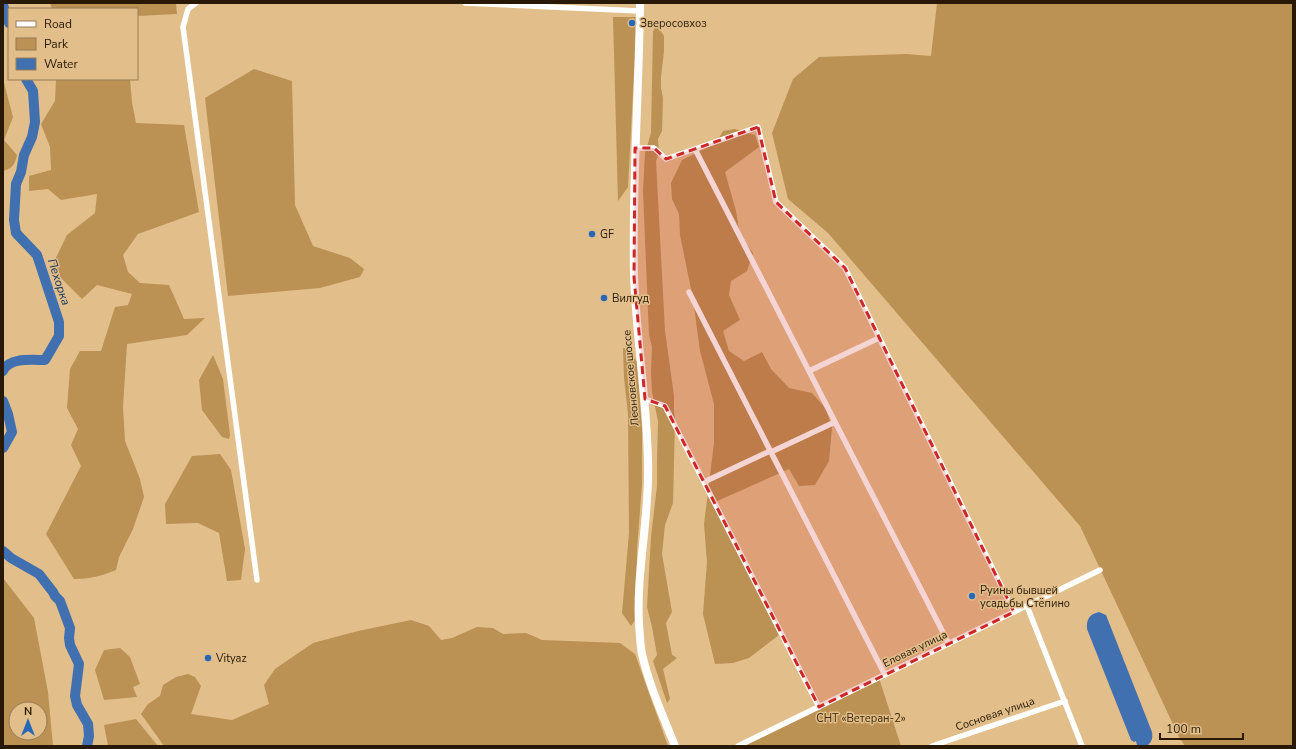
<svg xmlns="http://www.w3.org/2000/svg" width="1296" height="749" font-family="'Nunito Sans',sans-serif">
  <rect width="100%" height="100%" fill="#e2be8b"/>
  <path fill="#bb9154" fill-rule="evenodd" d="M50,3H176L177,14L137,16V9H52Z
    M937,3H1293V746H1185L1179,737L1080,526L828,233L788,199L772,133L793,79L819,57L906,54L931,56Z
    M613,17H637L628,187L618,201Z
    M655,26L658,27L664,36V51L661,77V88L663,98L662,131L658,139L659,152L656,161L665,331L674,396V410L675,421L673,503L665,525L662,554L672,612L666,623L672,655L677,658L663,669L670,699L667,703L653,661L657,655L652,627L647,607L651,537L657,486V462L658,421L652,392L651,372L652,347L649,335L643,191L645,153L651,133L653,32Z
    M254,69L292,81L295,205L313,246L350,258L364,269L360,277L320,288L228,296L205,98Z
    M3,79L13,117L4,140L17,155C15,164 12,169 3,171Z
    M56,79H130L132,102L136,123L184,125L199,212L138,234L123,255L128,272L140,283L169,285L184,319L205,318L187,335L127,344L123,407L125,441L140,479L144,497L133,529L119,557L116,570C102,576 89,579 74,579L46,534L81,466L71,445L78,429L67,408L70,369L80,351H101L115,307L128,305L132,294L97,285L82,299L51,268L67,235L95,213L97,194L61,200L48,189L29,191V176L51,170L50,147L41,124L55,101Z
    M735,129L755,135L759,147L725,172L736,211L740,236L753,253L747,271L731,281L729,295L740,320L723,331L729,351L744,361L762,352L771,369L789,388L812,393L826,409L832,428L829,461L815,485L799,486L789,469L715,502L779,635L749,658L733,663L715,664L703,614L707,562L704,524L714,443V404L700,351L693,299L680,235L679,214L672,199L671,183L682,160L716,143L723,131Z
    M623,348H628L637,362L642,430V484L637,550L636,619L631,626L622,613L629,533L628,414L624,378Z
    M213,355L223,379L230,435L229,439L222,437L202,410L199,380Z
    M220,454L231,470L245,549L241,580L227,581L219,533L198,523L166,524L165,504L192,456Z
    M3,578L34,618L48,692L53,746H3L4,745L3,731ZM16,709H40V733H16Z
    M411,620L429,626L441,640L452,638L477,627L493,628L503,634L526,633L542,640L620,643L635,654L668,746H164L141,714L148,704L160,696L163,685L176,677L188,674L195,677L201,686L191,714L232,720L269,704L264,685L275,669L313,643L358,631Z
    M120,648L130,657L140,684L133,687L137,697L104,700L95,670L104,650Z
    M879,678L901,746H738Z
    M136,719L158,746H108L104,725Z"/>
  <path fill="#4070af" d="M1099,612L1106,615L1152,732C1153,738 1152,741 1148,745H1137L1136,741L1134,742L1131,740L1087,629C1086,619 1090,614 1099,612Z"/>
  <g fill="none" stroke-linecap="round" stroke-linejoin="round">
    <path stroke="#4070af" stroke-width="10" d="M3,5L9,23
      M3,371C9,357 32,360 45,360L59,336V322L37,255L16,233L14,220L16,184L21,172L24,155L32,137L35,122L33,91L26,79
      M3,401L8,414L12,432L3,448
      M3,551L11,558L39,574L53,592L55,596L60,601L70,628L69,638L70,645L79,664L75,696L77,705L88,724L89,736L87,746"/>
    <path stroke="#fff" stroke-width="5.5" d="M196,3L188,9L183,27L257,580
      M465,3L640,11
      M635,148H654L666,159L758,127L776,202L845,268L1014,612
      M695,149L949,644
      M689,292L885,675
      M809,371L879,338
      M645,399L665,406L819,707
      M771,452L835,422
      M704,482L770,451
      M1027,606L1082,746
      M738,746L1100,570
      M932,746L1065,701"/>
    <path stroke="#fff" stroke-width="8" d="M640,3C639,93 632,184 634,274C636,337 647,399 648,462C650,516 636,570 639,624C640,634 640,644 642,654C649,685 663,716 675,746"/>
  </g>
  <path fill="#cd2726" fill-opacity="0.2" stroke="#cd2726" stroke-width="3" stroke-dasharray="8 5" stroke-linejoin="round" d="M758,127L776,202L845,268L1014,612L819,707L665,406L645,399L634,277L635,148H654L666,159Z"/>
  <g fill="#2667b8" stroke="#e2be8b" stroke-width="1.5">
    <circle cx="632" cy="23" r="4"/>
    <circle cx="592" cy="234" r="4"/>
    <circle cx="604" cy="298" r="4"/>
    <circle cx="972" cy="596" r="4"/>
    <circle cx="208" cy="658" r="4"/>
  </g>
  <g text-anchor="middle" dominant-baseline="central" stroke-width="3" stroke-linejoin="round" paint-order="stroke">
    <g font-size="11" fill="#271905" stroke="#e2be8b" text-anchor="start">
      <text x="640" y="23">Зверосовхоз</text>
      <text x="600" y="234">GF</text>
      <text x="612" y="298">Вилгуд</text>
      <text x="980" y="590">Руины бывшей<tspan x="980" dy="13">усадьбы Стёпино</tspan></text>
      <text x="216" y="658">Vityaz</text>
    </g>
    <g font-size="11" fill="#271905" stroke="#e2be8b">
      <text transform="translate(631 378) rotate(-95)">Леоновское шоссе</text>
      <text transform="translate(915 649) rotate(-26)">Еловая улица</text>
      <text transform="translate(995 714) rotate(-19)">Сосновая улица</text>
    </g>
    <g font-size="11" fill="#3a2603" stroke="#e2be8b">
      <text x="861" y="718">СНТ «Ветеран-2»</text>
    </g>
    <g font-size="12" font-style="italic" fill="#11335e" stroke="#e2be8b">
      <text transform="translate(59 282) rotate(72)">Пехорка</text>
    </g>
  </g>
  <rect width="1296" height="749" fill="none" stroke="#271905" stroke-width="8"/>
  <rect x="8" y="8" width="130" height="72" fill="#e2be8b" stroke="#977c55"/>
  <rect x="16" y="21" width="20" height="6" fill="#ffffff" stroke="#977c55"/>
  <text x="44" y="28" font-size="12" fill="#271905">Road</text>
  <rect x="16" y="38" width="20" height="12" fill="#bb9154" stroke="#977c55"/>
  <text x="44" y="48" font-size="12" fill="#271905">Park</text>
  <rect x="16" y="58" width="20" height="12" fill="#4070af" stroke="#977c55"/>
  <text x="44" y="68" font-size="12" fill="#271905">Water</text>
  <g transform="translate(28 721)"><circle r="19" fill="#e2be8b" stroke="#977c55"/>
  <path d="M0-3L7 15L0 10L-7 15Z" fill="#2667b8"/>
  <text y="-6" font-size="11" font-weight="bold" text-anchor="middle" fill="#271905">N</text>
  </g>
  <path d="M1160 733v6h83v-6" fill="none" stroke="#271905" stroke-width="2"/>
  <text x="1166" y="733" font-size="12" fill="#271905" stroke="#e2be8b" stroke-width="3" paint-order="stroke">100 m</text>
</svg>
